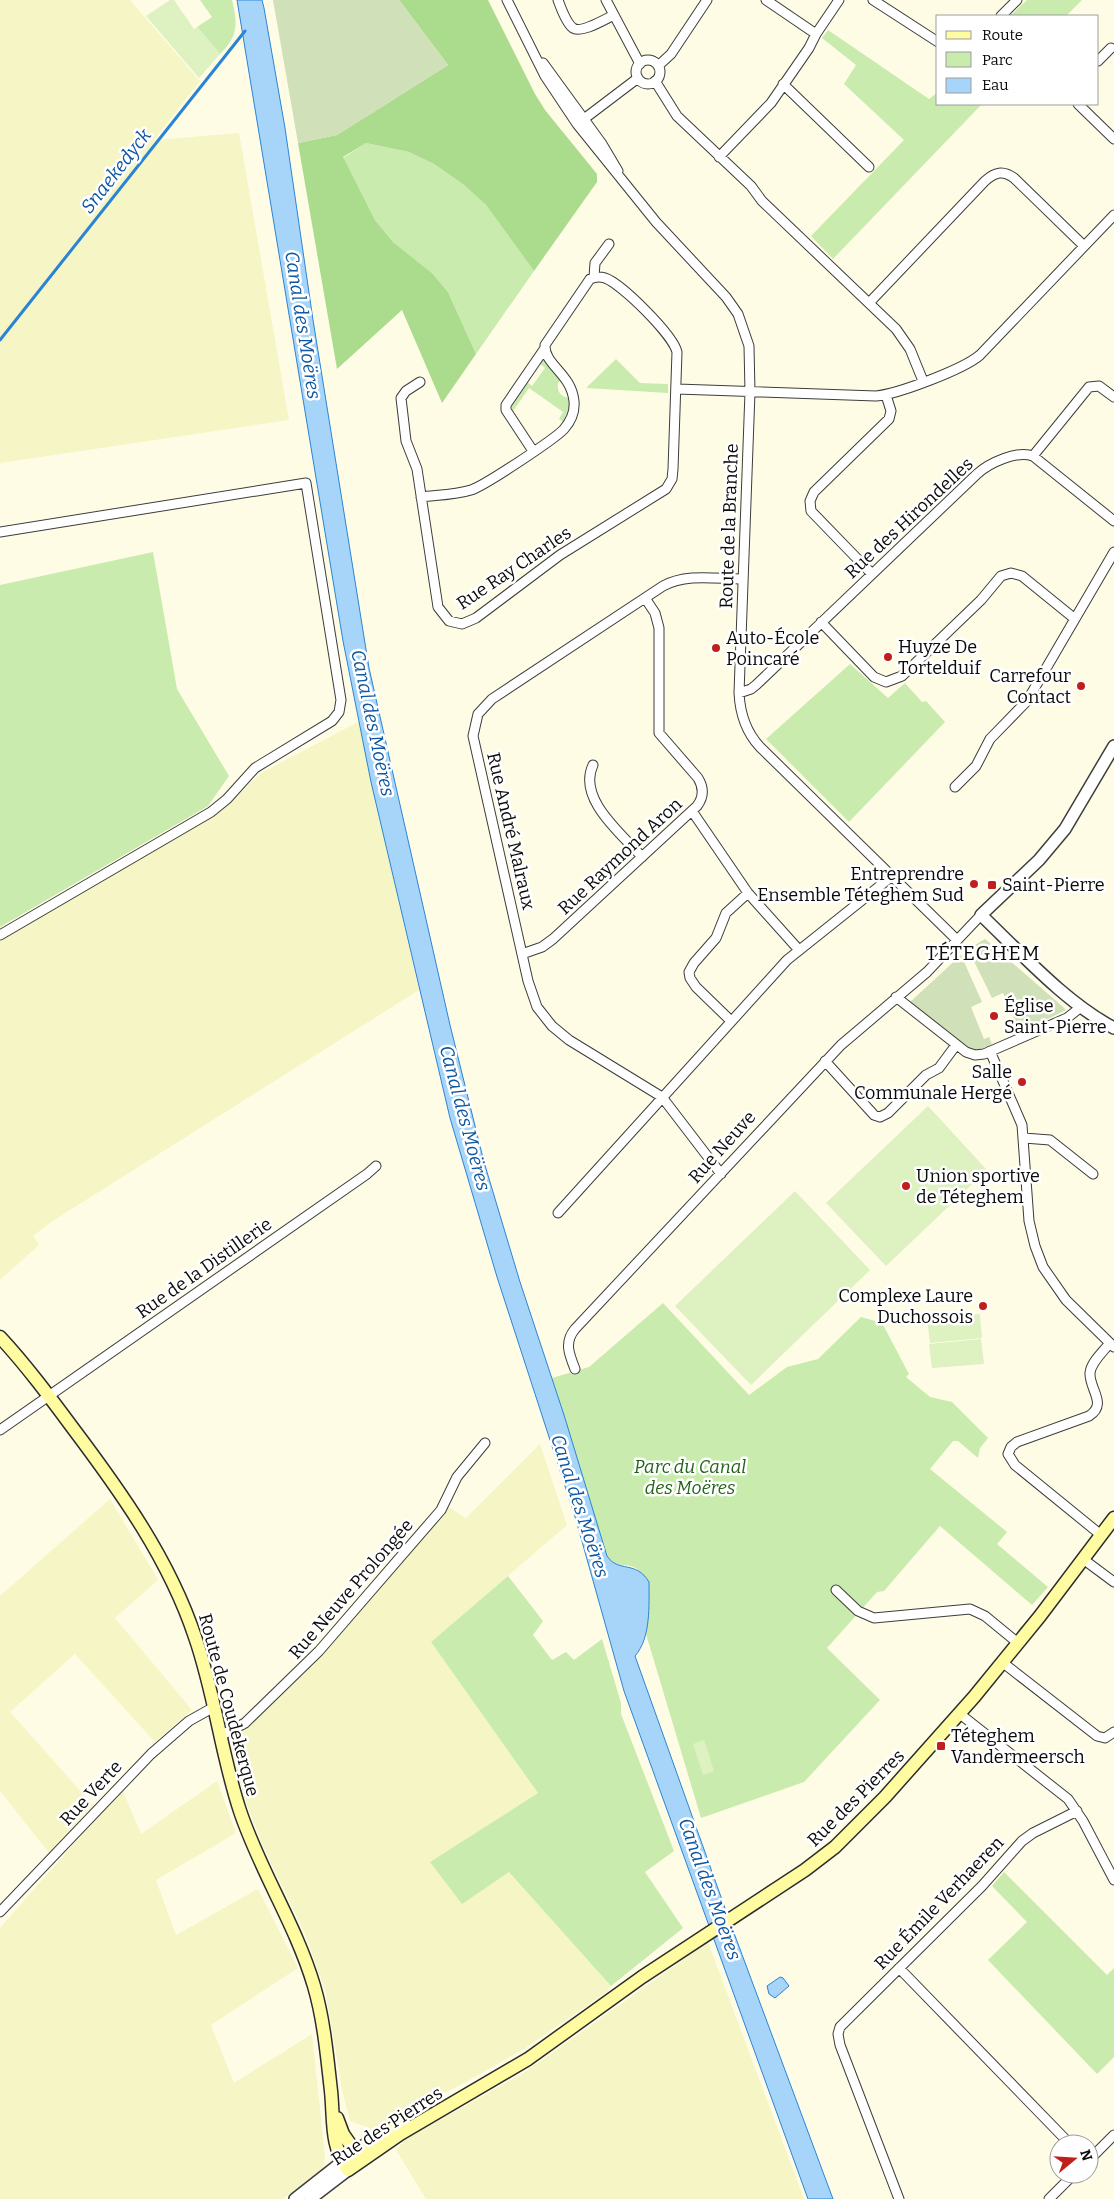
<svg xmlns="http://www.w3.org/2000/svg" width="1114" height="2199" font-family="Bitter,serif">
  <rect width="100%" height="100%" fill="#fffce6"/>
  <path fill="#f6f5c5" d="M0,0H130L200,81L154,140L239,133L289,420L0,463Z
    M360,721L371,782L419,990L51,1222L33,1236L39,1245L0,1280V939L218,814L261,773Z
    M540,1444L567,1525L431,1642L538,1793L430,1862L509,1872L611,1986L607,1992L524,2049L464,2083L372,2129L350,2121L343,2094L325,1990L305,1934L262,1844L246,1802L231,1749L232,1738L334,1642L448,1507L466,1518Z
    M110,1499L158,1580L115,1618L192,1710L155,1742L75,1654L10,1712L93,1805L49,1853L0,1791V1596Z
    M217,1781L236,1833L156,1880L176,1935L258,1889L298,1968L211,2025L234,2083L312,2034L325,2156L323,2168L283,2199H0V1928L122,1789L141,1834Z
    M708,1942L804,2199H426L396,2150L406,2139L525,2072Z"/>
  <path fill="#c9ebae" d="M200,0H232C238,24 238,36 220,54L197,27L212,17Z
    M1027,0H1082L1066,16H1010Z
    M828,30L929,99L938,92V104H982L833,259L811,236L904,140L844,84L856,65L822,38Z
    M366,143L409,152L434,164L464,185L486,205L534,271L476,354L448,292L432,273L393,242L375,220L343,158Z
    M616,359L640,383L668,384V393L586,388Z
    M541,360H545L562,379L558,383C557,393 561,397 570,398V407L563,422L559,419L563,412L529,388L513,411L510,403L526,381L532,386L545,368L538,362Z
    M153,552L177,689L229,776L208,806L0,927V585Z
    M850,664L888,698L905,683L922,702L926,701L945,722L849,822L766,739Z
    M663,1303L749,1395L787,1367L818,1359L861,1317L882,1323L909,1374L906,1377L930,1397L952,1402L988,1438L980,1448L978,1458L958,1441H953L930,1469L1007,1532L997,1544L1048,1587L1032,1605L940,1526L884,1591L877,1592L827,1648L880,1700L804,1782L701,1818L646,1634L649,1582C645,1578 641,1572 637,1569C627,1562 615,1569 607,1556L552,1378L589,1367Z
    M508,1576L543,1621L533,1635L552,1660L566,1652L574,1660L602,1639L621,1703V1714L674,1851L645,1872L683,1928L611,1986L509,1872L462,1904L430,1862L538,1793L431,1642Z
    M1004,1872L1107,1975L1114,1968V2057L1097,2074L988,1960L1027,1922L992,1886Z"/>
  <path fill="#abdc8d" d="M399,0H488L535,94L545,110L597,174V182L534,271L486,205L464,185L434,164L409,152L366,143L343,157L375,220L393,242L432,273L448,292L476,354L442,403L402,310L337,369L298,143L337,135L448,65Z"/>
  <path fill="#d0e0b8" d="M273,0H399L448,65L337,135L298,143Z
    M985,939L1062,1006L1066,1010L1016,1034L1013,1027L1017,1025L1003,993L992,998L968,949Z
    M961,955L982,1002L971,1007L984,1039L989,1037L992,1044L976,1051L970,1050L910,1002Z"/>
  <path fill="#ddf1c1" d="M170,0H174L194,29L197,27L220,54L199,78L146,16Z
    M928,1106L987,1170L886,1266L826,1203Z
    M795,1191L870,1270L751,1385L675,1306Z
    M980,1314L982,1338L930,1343L927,1319Z
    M981,1339L984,1364L932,1368L929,1344Z
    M704,1740L714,1771L703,1775L693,1744Z"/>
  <path fill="#a7d5fa" stroke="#2a84d5" d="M237,0H262L264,8L285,128L313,320L369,668L450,1025L484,1162L520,1282L564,1415L607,1556C618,1573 636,1560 649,1582C649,1605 651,1638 635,1656L731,1925L833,2199H808L624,1691L576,1520L497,1277L450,1118L371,782L343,641Z
    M780,1977L783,1978L789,1986L775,1998L769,1994L767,1986Z"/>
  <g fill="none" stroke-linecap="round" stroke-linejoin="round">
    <path stroke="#2a84d5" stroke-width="3" d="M0,340L245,31"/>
    <defs>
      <path id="minor" d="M507,0L545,76L577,124L656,222L726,297L738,314L749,346L750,392L739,693C740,713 746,732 760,747L957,940
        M558,0C561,8 566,23 573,28C581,34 605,19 614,15
        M606,0L640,64
        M766,0L816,34
        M873,0L938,42
        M1001,16L1017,0
        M636 72a12 12 0 1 1 24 0a12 12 0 1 1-24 0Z
        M1098,61L1111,48
        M543,63L602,144L618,171
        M658,66L671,54L707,0
        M655,81L677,116L751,186L762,201L896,329L910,349L923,381
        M783,84L869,167
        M1078,104L1114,139
        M580,122L638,78
        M719,157L771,103L809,48L816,34L839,0
        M594,277L595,263L609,244
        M869,303L985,181C995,172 1003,170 1014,178L1084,246
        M420,382L406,391L401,398L406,441L417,469L438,607L449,621L462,624L476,618L560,555L666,489L672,479L673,469L677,352C673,335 622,284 605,278C599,276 594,277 590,279L545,345C544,365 571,373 574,401C575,411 571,421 564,429C555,439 484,486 471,490C455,495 437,495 421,497
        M677,389L876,396C898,394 964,369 980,355L1114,215
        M533,451L506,410V405L545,348
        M1033,456L1089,387L1099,386L1114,397
        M0,532L306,483L341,700L339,712L332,721L255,768L227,799L211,812L0,935
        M872,574L811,511L810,501L814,492L889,419L891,411L886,395
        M821,622L874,677L886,682L902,676L981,600L1001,576L1011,573L1022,576L1075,619
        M739,693L751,689L756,685L977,474C989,463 1017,450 1033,456L1114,521
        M593,765C577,799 622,834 642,857
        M955,787L976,766L990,739L1027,701L1114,552
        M692,811L748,893L799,950
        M522,954L542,947L553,939L697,806C704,797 704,788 698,778L659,733V628L655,613L645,598
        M896,997L966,1052L975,1055L984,1054L1067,1018L1081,1007
        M731,1021L696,987L690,978L689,972L694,963L716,938L726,913L748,893
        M990,1051L1022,1125L1029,1221L1035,1246L1043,1267L1066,1300L1114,1347
        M825,1061L874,1115L880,1117L888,1113L926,1075L939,1068L956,1045
        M1024,1138L1050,1140L1093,1174
        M721,1174L662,1097L569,1040L552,1026L537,1007L528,981L473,736L478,714L492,699L663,586C687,573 716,579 743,579
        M558,1213L787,960L891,877
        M575,1369C569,1354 564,1342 575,1329L841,1045L927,972L981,915
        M0,1430L367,1174L376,1166
        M1101,1535L1015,1465L1008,1454L1011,1447L1017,1442L1089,1416C1108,1404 1089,1389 1090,1373C1091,1362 1103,1352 1109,1344
        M1083,1559L1114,1582
        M836,1590L858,1611L874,1618L970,1609L985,1616L1018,1643
        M1002,1662L1097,1736L1105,1738L1114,1732
        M960,1714L1068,1799L1083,1821L1114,1880
        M220,1736L245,1723L319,1651L441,1510L457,1477L485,1443
        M0,1912L151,1754L189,1721L214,1707
        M899,1968L1070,2144
        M1089,2160L1114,2135
        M899,2199L840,2045L838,2034L840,2027L982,1886L1022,1841L1033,1833L1077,1811
        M1049,2199L1074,2174"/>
      <path id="tertiary" d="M1114,746L1065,829L1039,860L981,915C1021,953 1066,1003 1114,1028
        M295,2199L342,2162
        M310,2199L348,2170"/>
      <path id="secondary" d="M0,1337C26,1365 49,1396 72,1427C121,1492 169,1559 195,1637C215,1694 221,1754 240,1811C260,1871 296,1925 314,1986C324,2020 327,2056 331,2091C334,2119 330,2146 348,2170L400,2134L528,2059L642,1977L805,1870L835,1847L885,1797L974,1697L1040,1616L1114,1518
        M337,2118L343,2134L359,2157
        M342,2162L372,2140L404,2122"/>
    </defs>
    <use href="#minor" stroke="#3d3d3d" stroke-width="11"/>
    <use href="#tertiary" stroke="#3d3d3d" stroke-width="14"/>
    <use href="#secondary" stroke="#2c2c2c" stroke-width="15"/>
    <use href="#minor" stroke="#fff" stroke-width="9"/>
    <use href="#tertiary" stroke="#fff" stroke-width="11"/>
    <use href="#secondary" stroke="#fffba1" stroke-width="12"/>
  </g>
  <g fill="#c01f1b" stroke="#fff" stroke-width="2">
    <circle cx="716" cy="648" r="5"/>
    <circle cx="888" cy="657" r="5"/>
    <circle cx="1081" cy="686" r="5"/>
    <circle cx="974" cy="884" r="5"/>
    <rect x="987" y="880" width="10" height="10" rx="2.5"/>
    <circle cx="994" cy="1016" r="5"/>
    <circle cx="1022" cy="1082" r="5"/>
    <circle cx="906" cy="1186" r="5"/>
    <circle cx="983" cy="1306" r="5"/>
    <rect x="936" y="1741" width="10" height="10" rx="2.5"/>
  </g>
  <g text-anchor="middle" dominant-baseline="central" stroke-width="5" stroke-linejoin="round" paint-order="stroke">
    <g font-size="18" fill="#0a0a0a" stroke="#fff">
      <text transform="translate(909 518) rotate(-43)">Rue des Hirondelles</text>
      <text transform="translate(729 526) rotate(-88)">Route de la Branche</text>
      <text transform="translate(514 568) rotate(-34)">Rue Ray Charles</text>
      <text transform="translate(511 831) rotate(77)">Rue André Malraux</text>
      <text transform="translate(620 856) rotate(-43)">Rue Raymond Aron</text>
      <text transform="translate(722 1147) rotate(-48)">Rue Neuve</text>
      <text transform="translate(204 1268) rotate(-35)">Rue de la Distillerie</text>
      <text transform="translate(351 1589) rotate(-49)">Rue Neuve Prolongée</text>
      <text transform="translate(229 1705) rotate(75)">Route de Coudekerque</text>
      <text transform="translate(91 1793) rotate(-47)">Rue Verte</text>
      <text transform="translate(856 1798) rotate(-45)">Rue des Pierres</text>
      <text transform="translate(939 1903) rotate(-46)">Rue Émile Verhaeren</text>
      <text transform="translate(387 2126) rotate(-33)">Rue des Pierres</text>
    </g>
    <g font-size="18" fill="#0a0a0a" stroke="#fff" text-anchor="start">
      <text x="726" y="638">Auto-École<tspan x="726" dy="21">Poincaré</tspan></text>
      <text x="898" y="647">Huyze De<tspan x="898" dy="21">Tortelduif</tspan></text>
      <text x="1071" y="676" text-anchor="end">Carrefour<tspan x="1071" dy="21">Contact</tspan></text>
      <text x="964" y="874" text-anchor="end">Entreprendre<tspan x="964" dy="21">Ensemble Téteghem Sud</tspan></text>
      <text x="1002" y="885">Saint-Pierre</text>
      <text x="1004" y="1006">Église<tspan x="1004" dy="21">Saint-Pierre</tspan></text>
      <text x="1012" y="1072" text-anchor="end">Salle<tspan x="1012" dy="21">Communale Hergé</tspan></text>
      <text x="916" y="1176">Union sportive<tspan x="916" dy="21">de Téteghem</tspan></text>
      <text x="973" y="1296" text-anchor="end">Complexe Laure<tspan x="973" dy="21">Duchossois</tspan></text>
      <text x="951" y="1736">Téteghem<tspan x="951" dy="21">Vandermeersch</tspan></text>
    </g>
    <g font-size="18" font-style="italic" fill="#226418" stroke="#fff">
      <text x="690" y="1467">Parc du Canal<tspan x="690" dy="21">des Moëres</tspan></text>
    </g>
    <g font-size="19" font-style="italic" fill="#0d56a1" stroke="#fff">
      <text transform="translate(116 171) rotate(-52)">Snaekedyck</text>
      <text transform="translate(303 325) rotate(81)">Canal des Moëres</text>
      <text transform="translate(373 723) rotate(78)">Canal des Moëres</text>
      <text transform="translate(465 1118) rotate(75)">Canal des Moëres</text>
      <text transform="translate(580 1506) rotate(72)">Canal des Moëres</text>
      <text transform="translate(710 1889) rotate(70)">Canal des Moëres</text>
    </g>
    <g font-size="20" letter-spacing="1" fill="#0a0a0a" stroke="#fff">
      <text x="983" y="953">TÉTEGHEM</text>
    </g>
  </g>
  <rect x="936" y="15" width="162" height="90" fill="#ffffff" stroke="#9d9d9d"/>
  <rect x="946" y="31" width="25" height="8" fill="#fffba1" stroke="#9d9d9d"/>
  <text x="982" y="40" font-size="15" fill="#0a0a0a">Route</text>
  <rect x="946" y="52" width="25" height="15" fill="#c9ebae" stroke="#9d9d9d"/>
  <text x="982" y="65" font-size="15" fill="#0a0a0a">Parc</text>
  <rect x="946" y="78" width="25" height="15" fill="#a7d5fa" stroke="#9d9d9d"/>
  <text x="982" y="90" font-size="15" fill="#0a0a0a">Eau</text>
  <g transform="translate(1074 2159) rotate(72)"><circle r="24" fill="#ffffff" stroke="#9d9d9d"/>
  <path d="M0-4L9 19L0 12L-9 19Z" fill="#c01f1b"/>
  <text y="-8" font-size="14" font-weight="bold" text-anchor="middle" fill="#0a0a0a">N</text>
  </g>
</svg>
